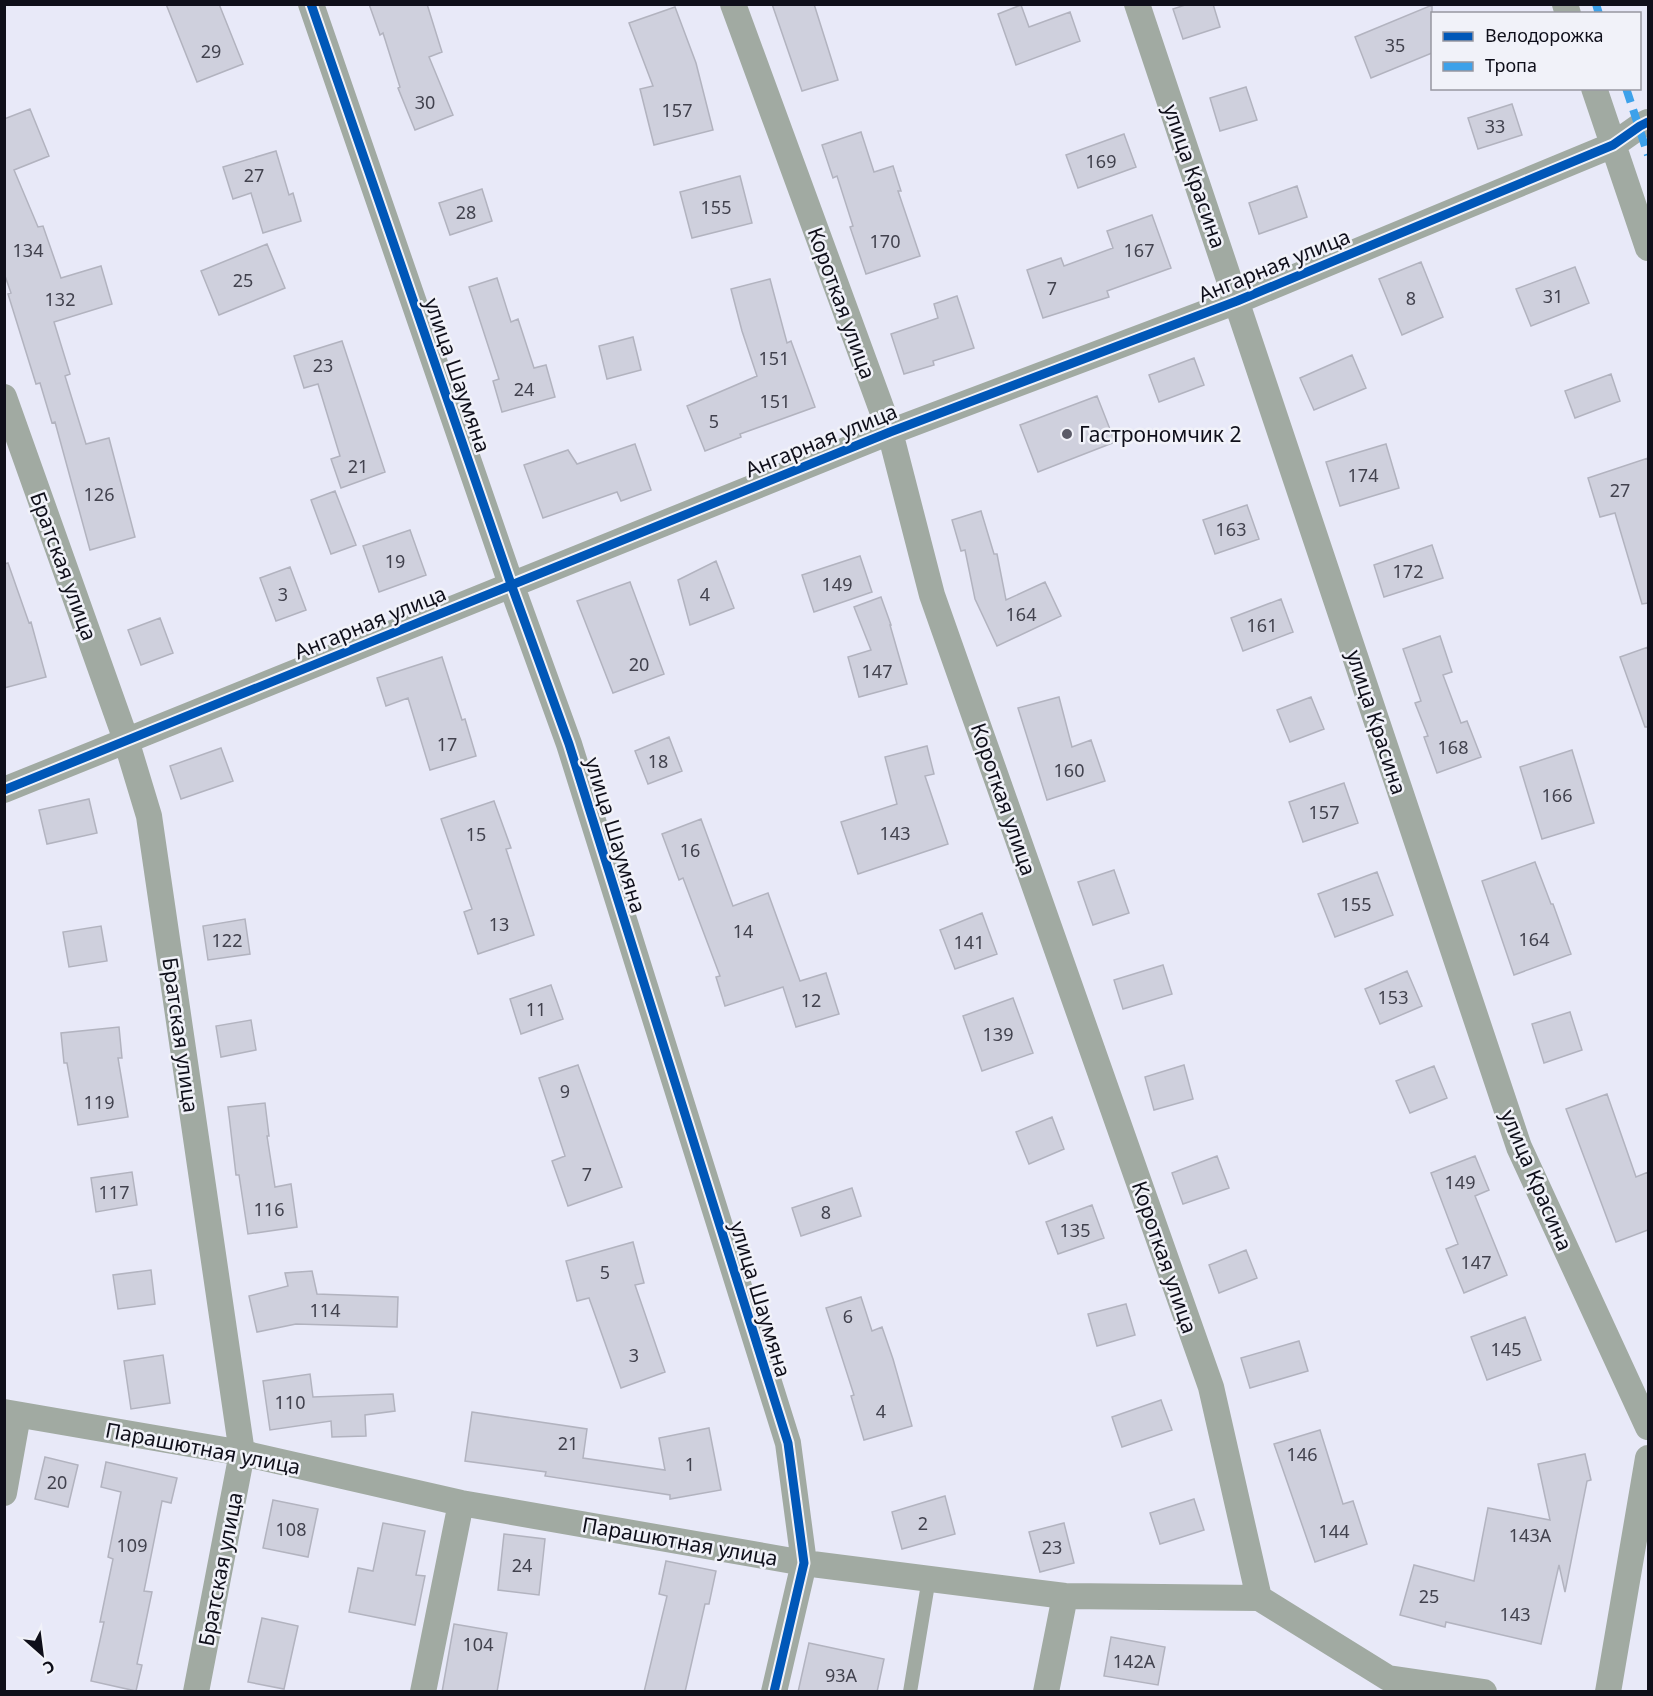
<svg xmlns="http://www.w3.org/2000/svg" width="1653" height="1696" font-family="'Noto Sans',sans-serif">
  <rect width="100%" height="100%" fill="#e8e9f8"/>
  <path fill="#cfd0dd" stroke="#b2b3bf" stroke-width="1.5" d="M166,4H219L243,64L197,82Z
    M369,4H427L442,52L429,57L453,115L415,130L398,88L400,87L383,33L380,35Z
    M772,4H814L838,80L802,91Z
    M1188,4H1213L1220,27L1183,39L1173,9Z
    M1021,5L1029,27L1070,12L1080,41L1016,65L998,14Z
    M1432,5V53L1371,78L1355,37Z
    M675,7L696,63L713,130L654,145L640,89L653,86L629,23Z
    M1246,87L1257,120L1220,131L1210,98Z
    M1512,104L1522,135L1478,149L1468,118Z
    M30,109L49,156L14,170L38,227L43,226L61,278L101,266L112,304L54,322L70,374L65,376L86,444L109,438L135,537L90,550L55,422L52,423L40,383L36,384L8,294L11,293L4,273V119Z
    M861,132L874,172L893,166L901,191H898L920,256L866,274L850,227L853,226L837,176L833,178L822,145Z
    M1124,134L1136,167L1078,188L1066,155Z
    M276,151L289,195L293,193L301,221L263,233L251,193L233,199L223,167Z
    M740,176L752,223L692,238L680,192Z
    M1297,186L1307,217L1259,234L1249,203Z
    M482,189L492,221L450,235L439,203Z
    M1152,215L1171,268L1107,291L1109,297L1043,318L1027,270L1061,258L1064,266L1113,248L1107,231Z
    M267,244L285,288L219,315L201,271Z
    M1421,262L1443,317L1402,335L1379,279Z
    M1575,267L1589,303L1531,326L1516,289Z
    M497,278L511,322L518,319L534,368L546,365L555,397L502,412L493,381L499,379L469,287Z
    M770,279L787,343L791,341L815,407L740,434L741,437L705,451L687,406L757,376L742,331L731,289Z
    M957,296L974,348L933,361L934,365L904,374L891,334L938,318L934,304Z
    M633,337L641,370L607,379L599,346Z
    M342,341L385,472L341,488L331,459L340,456L318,384L304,388L294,356Z
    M1352,355L1366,388L1314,410L1300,378Z
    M1194,358L1204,385L1159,402L1149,375Z
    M1611,374L1620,401L1575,418L1565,391Z
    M1097,396L1115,442L1038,472L1020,425Z
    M635,444L651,490L621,501L617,492L543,518L524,465L568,450L577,464Z
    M1386,444L1399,488L1340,506L1326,462Z
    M1648,458V603L1642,604L1615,513L1600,517L1588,478Z
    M335,491L356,545L331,554L311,500Z
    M1247,505L1259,539L1215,554L1203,520Z
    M981,511L994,554H997L1006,600L1045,582L1061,616L997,646L975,599L965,550L961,551L952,520Z
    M410,530L426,575L379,592L363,546Z
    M1432,545L1443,578L1384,597L1374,565Z
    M860,556L872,592L814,612L802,575Z
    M716,561L734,608L690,625L678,580Z
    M8,563L29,623L31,622L46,677L4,688V564Z
    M290,567L306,610L276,621L260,578Z
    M630,582L664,674L613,693L577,601Z
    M881,597L891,625H890L907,684L859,697L848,657L871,650L854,607Z
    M1281,599L1293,632L1243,651L1231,618Z
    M160,618L173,653L141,665L128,630Z
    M1440,636L1452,672L1443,675L1461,723L1467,721L1481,757L1437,773L1424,737L1428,736L1415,703L1421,701L1403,649Z
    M1648,647V727H1645L1620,657Z
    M442,657L462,720L465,719L476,756L430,770L408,698L386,706L377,678Z
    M1059,697L1072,747L1091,740L1105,781L1047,800L1018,708Z
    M1311,697L1324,729L1290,742L1277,710Z
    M669,737L682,771L648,784L635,751Z
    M927,746L934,774L925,776L948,844L858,874L841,822L897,804L885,757Z
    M221,748L233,781L181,799L170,766Z
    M1572,750L1594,823L1542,839L1520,767Z
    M1344,783L1358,823L1303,842L1289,802Z
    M89,799L97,833L47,844L39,810Z
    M494,801L511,848L506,849L534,935L478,954L464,912L472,909L441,819Z
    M701,819L733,906L768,893L800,981L826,973L839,1014L796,1027L783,987L725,1006L716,977L720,976L683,878L679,880L662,834Z
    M1535,862L1551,904H1553L1571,954L1514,975L1482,881Z
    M1114,870L1129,913L1093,925L1078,882Z
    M1377,872L1393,915L1335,937L1318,894Z
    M982,913L997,954L955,969L940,930Z
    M245,919L250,954L208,960L203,926Z
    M101,926L107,961L69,967L63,932Z
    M1163,965L1172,994L1123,1009L1114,980Z
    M1407,971L1422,1006L1380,1024L1365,989Z
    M551,985L563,1019L521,1034L510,999Z
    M1013,998L1033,1053L982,1071L963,1016Z
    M1570,1012L1582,1050L1544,1063L1532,1024Z
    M251,1020L256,1050L221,1057L216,1026Z
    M119,1027L122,1058H118L128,1117L78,1125L67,1063H64L61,1033Z
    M578,1065L622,1187L568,1206L552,1161L565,1156L539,1078Z
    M1184,1065L1193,1099L1154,1110L1145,1077Z
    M1434,1066L1447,1098L1410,1113L1396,1081Z
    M1607,1094L1636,1177L1648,1172V1230L1616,1242L1566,1109Z
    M265,1103L269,1136H267L275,1187L291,1184L297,1227L248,1234L239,1175H236L228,1107Z
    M1052,1117L1064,1149L1029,1164L1016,1132Z
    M1217,1156L1229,1188L1183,1204L1172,1173Z
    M1475,1156L1489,1190L1475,1196L1507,1275L1464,1293L1446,1249L1458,1244L1431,1173Z
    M132,1172L137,1205L96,1212L91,1178Z
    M852,1188L861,1216L801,1236L792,1208Z
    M1092,1205L1104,1238L1058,1254L1046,1222Z
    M633,1242L644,1283L635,1285L665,1372L621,1388L589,1298L577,1301L566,1261Z
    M1246,1250L1257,1278L1219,1293L1209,1265Z
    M151,1270L155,1304L118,1309L113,1275Z
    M312,1271L317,1294L398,1297L397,1327L296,1324L257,1332L249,1296L288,1286L285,1273Z
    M861,1297L872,1331L882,1327L893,1359L912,1426L864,1440L851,1396L854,1395L826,1308Z
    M1126,1304L1135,1335L1097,1346L1088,1314Z
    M1525,1317L1541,1360L1487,1380L1471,1337Z
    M1299,1341L1308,1371L1250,1388L1241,1358Z
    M163,1355L170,1403L131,1409L124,1361Z
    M310,1374L313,1397L393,1394L395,1411L365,1415L366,1436L332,1437L331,1421L270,1430L263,1381Z
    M1161,1400L1172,1430L1122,1447L1112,1417Z
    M472,1412L587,1429L583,1458L665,1470L659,1438L709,1428L721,1490L670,1499V1495L545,1476L546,1472L465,1461Z
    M1320,1430L1343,1504L1353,1501L1367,1544L1315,1562L1274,1444Z
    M1585,1454L1591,1480L1587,1481L1565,1592L1559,1565L1541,1644L1446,1622L1445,1627L1400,1615L1414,1565L1474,1581L1488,1508L1550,1520L1538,1464Z
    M45,1457L78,1465L68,1507L35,1499Z
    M106,1462L177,1478L171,1503L162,1501L144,1591L152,1592L137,1664L142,1665L136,1691L91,1681L104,1622H100L113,1559L108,1557L121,1492L101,1487Z
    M945,1496L955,1534L902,1549L892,1512Z
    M1194,1499L1204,1530L1160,1544L1150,1513Z
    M273,1500L318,1509L308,1557L263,1548Z
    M383,1523L425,1531L416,1575L425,1576L415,1625L349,1612L358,1568L373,1571Z
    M1064,1523L1074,1563L1040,1572L1029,1532Z
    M504,1534L545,1539L539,1595L498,1590Z
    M666,1561L716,1571L709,1604H705L685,1692H644L667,1596L659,1594Z
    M262,1618L298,1626L284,1689L248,1682Z
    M454,1624L507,1633L497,1692H442Z
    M1111,1637L1165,1647L1158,1685L1104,1676Z
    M809,1643L884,1659L877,1692H798Z"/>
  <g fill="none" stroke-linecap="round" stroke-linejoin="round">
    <path stroke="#a1aaa2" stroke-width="14" d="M910,1692L929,1578"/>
    <path stroke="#a1aaa2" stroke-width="26" d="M311,4L511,584L569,744L788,1443L804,1563L774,1692
      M733,4L890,432L932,595L1211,1387L1259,1598
      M1137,4L1519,1147L1648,1427
      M1565,4L1568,14
      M1594,88L1648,248
      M4,397L126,740L149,816L242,1453L196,1692
      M4,790L890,432L1237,301L1613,145L1640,126L1648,122
      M4,1412L242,1453L461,1503L804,1563L1065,1596L1259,1598L1388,1678L1484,1692
      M4,1493L18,1415
      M423,1692L461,1503
      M1046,1692L1065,1596
      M1608,1692L1648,1458"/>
    <path stroke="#3da1ea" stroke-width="8" stroke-dasharray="15 8" stroke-linecap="butt" d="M1596,4L1599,14
      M1626,88L1648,155"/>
    <defs>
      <path id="cycleway" d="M311,4L511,584L569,744L788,1443L804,1563L774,1692
        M4,790L890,432L1237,301L1613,145L1640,126L1648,122"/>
    </defs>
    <use href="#cycleway" stroke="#f1f2f9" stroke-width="13"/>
    <use href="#cycleway" stroke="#0057b8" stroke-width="9"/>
  </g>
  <circle fill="#5b5b68" stroke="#f1f2f9" stroke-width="2" cx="1067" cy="434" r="6"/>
  <g text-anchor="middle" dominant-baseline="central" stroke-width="5" stroke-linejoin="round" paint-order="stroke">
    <g font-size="18" fill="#42424e">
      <text x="1395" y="45">35</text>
      <text x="211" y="51">29</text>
      <text x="425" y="102">30</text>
      <text x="677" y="110">157</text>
      <text x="1495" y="126">33</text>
      <text x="1101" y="161">169</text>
      <text x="254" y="175">27</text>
      <text x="716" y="207">155</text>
      <text x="466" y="212">28</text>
      <text x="885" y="241">170</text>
      <text x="28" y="250">134</text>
      <text x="1139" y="250">167</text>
      <text x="243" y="280">25</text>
      <text x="1052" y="288">7</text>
      <text x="1553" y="296">31</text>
      <text x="1411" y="298">8</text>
      <text x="60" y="299">132</text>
      <text x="774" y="358">151</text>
      <text x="323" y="365">23</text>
      <text x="524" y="389">24</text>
      <text x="775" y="401">151</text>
      <text x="714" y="421">5</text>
      <text x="358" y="466">21</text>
      <text x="1363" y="475">174</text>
      <text x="1620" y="490">27</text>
      <text x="99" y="494">126</text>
      <text x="1231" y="529">163</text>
      <text x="395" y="561">19</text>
      <text x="1408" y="571">172</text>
      <text x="837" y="584">149</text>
      <text x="283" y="594">3</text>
      <text x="705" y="594">4</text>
      <text x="1021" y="614">164</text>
      <text x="1262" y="625">161</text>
      <text x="639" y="664">20</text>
      <text x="877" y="671">147</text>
      <text x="447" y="744">17</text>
      <text x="1453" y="747">168</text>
      <text x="658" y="761">18</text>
      <text x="1069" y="770">160</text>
      <text x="1557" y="795">166</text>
      <text x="1324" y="812">157</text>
      <text x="895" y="833">143</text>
      <text x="476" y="834">15</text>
      <text x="690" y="850">16</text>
      <text x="1356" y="904">155</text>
      <text x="499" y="924">13</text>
      <text x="743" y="931">14</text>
      <text x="1534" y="939">164</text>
      <text x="227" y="940">122</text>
      <text x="969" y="942">141</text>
      <text x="1393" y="997">153</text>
      <text x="811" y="1000">12</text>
      <text x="536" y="1009">11</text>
      <text x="998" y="1034">139</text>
      <text x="565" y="1091">9</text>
      <text x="99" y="1102">119</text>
      <text x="587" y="1174">7</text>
      <text x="1460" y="1182">149</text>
      <text x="114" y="1192">117</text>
      <text x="269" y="1209">116</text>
      <text x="826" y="1212">8</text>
      <text x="1075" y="1230">135</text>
      <text x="1476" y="1262">147</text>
      <text x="605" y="1272">5</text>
      <text x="325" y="1310">114</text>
      <text x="848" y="1316">6</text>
      <text x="1506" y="1349">145</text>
      <text x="634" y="1355">3</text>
      <text x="290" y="1402">110</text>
      <text x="881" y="1411">4</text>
      <text x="568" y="1443">21</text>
      <text x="1302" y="1454">146</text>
      <text x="690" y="1464">1</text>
      <text x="57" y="1482">20</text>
      <text x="923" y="1523">2</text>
      <text x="291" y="1529">108</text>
      <text x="1334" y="1531">144</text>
      <text x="1530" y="1535">143А</text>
      <text x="132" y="1545">109</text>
      <text x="1052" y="1547">23</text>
      <text x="522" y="1565">24</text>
      <text x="1429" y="1596">25</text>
      <text x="1515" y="1614">143</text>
      <text x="478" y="1644">104</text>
      <text x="1134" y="1661">142А</text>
      <text x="841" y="1675">93А</text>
    </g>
    <g font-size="21" fill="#0f0f1a" stroke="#f1f2f9">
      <text transform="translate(1195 176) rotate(71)">улица Красина</text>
      <text transform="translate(1274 265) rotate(-22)">Ангарная улица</text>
      <text transform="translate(842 303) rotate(70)">Короткая улица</text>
      <text transform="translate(458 375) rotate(71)">улица Шаумяна</text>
      <text transform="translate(821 440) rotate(-22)">Ангарная улица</text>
      <text transform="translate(64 566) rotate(70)">Братская улица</text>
      <text transform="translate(370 622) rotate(-22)">Ангарная улица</text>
      <text transform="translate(1377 722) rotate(72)">улица Красина</text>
      <text transform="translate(1004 799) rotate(71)">Короткая улица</text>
      <text transform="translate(616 835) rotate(73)">улица Шаумяна</text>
      <text transform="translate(181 1035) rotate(82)">Братская улица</text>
      <text transform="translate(1537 1180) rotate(67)">улица Красина</text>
      <text transform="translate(1165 1257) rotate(71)">Короткая улица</text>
      <text transform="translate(761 1299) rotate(73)">улица Шаумяна</text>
      <text transform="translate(203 1448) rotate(11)">Парашютная улица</text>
      <text transform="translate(680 1541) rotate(10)">Парашютная улица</text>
      <text transform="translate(220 1569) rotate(-79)">Братская улица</text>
    </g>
    <g font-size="21" fill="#0f0f1a" stroke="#f1f2f9" text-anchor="start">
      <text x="1079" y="434">Гастрономчик 2</text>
    </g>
  </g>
  <rect width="1653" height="1696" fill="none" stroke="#0f0f1a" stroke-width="12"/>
  <rect x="1431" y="12" width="210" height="78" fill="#f1f2f9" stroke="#9797a0" stroke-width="1.5"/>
  <rect x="1443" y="32" width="30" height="9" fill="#0057b8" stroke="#9797a0" stroke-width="1.5"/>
  <text x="1485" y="42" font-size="18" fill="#0f0f1a">Велодорожка</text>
  <rect x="1443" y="62" width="30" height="9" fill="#3da1ea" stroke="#9797a0" stroke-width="1.5"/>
  <text x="1485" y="72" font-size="18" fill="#0f0f1a">Тропа</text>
  <g transform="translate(42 1654) rotate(152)" stroke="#f1f2f9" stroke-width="4.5" paint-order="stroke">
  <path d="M0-4.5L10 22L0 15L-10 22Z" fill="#0f0f1a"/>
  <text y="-9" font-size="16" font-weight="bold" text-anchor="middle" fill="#0f0f1a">С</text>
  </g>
</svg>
